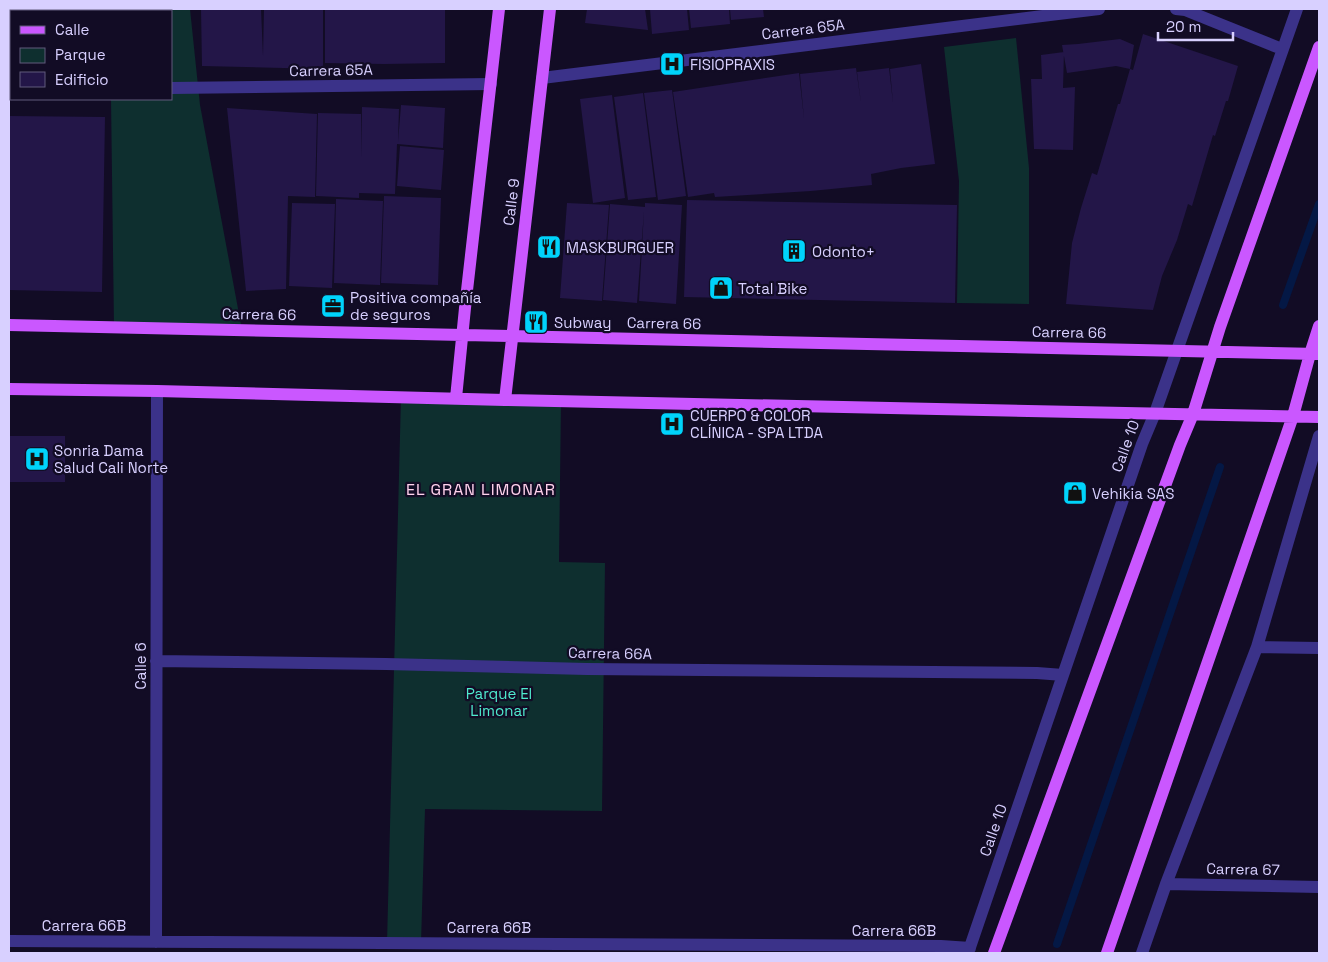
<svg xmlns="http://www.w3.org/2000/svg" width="1328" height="962" font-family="'Space Grotesk',sans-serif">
  <rect width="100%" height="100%" fill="#120c25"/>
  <path fill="#0e2f2f" d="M125,9H190L200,105L242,330L114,327L111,99H171V11H125Z
    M1016,38L1029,168V304L957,303L959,181L944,47Z
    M401,397L561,401L559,562L605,563L602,811L425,809L421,943H387Z"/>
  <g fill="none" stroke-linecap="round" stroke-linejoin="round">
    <path stroke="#041845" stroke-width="8" d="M1283,305L1319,204
      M1057,944L1220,467"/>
  </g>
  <path fill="#231648" d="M9,9H112V11H11V69H9Z
    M201,9H261L263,56L264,9H323V69L202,66Z
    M325,9H445V63L384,64L325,63Z
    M587,9H645L648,30L585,23Z
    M650,9H687L689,30L652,34Z
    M689,9H729L730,24L691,28Z
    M730,9H763L764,17L731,20Z
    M1143,34L1238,66L1228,101H1226L1215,136L1213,135L1192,206L1188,204L1177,240L1162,276L1153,310L1066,304L1072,243L1081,208L1092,173L1097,175L1118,104H1120L1130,69L1133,70Z
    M1120,39L1134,45L1130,69L1116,66L1067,73L1062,45L1078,44Z
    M1064,52L1063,88L1075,87L1073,150L1034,149L1031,79H1042L1041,55Z
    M921,64L935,164L901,168L871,174L872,185L811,191L715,197L714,193L688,197L673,92L799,73L804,119L800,74L856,68L861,103L857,72L889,68L893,103L890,69Z
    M672,90L686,196L658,200L644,93Z
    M643,93L656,197L628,200L614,97Z
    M612,95L625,198L593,203L580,99Z
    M401,105L445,108L443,148L397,144L395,194L359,193V198L316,196L318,113L361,114V158L362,107L399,109L398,142Z
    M227,108L317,114L315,197L288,196L286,289L246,291Z
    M9,116L105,117L102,292L9,290Z
    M400,146L444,150L441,190L397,186Z
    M384,196L441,198L438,285L381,283Z
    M336,199L383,201L380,285L334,283Z
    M687,200L957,205L955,303L684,297Z
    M292,203L335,204L332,288L289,286Z
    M567,203L609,205L602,301L560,298Z
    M645,203L682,205L676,304L639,301L644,211L637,303L603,300L610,204L645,207Z
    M9,436H65V482H9Z"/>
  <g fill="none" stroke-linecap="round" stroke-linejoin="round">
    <path stroke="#3b3289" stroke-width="12" d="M1176,9L1185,10L1282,49
      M542,78L1099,9
      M171,88L491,84
      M9,91H11
      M1257,647L1319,648
      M156,661L386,664L587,669L1037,673L1063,675
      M1166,884L1319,887
      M9,941L941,946L970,948
      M156,942L157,391
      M968,953L1142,444L1155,413L1297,9
      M1142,953L1166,884L1257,647L1319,436"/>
    <path stroke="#ca57ff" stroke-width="12" d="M9,325L1319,354
      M9,389L157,391L505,400L1319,417
      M456,398L465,308L499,9
      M505,400L550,9
      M994,953L1180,445L1193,414L1220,327L1319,47
      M1107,953L1293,416L1310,354L1319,326"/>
  </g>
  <defs>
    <symbol id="hospital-square" viewBox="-11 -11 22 22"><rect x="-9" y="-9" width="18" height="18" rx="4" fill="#00d3fb" stroke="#120c25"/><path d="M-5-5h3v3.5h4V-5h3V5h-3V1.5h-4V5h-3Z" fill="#111"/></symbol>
    <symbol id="restaurant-square" viewBox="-11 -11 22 22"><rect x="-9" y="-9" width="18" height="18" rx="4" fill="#00d3fb" stroke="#120c25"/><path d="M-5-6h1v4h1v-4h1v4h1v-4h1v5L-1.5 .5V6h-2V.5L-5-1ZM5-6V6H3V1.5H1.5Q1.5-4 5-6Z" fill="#111"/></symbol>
    <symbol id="building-square" viewBox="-11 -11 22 22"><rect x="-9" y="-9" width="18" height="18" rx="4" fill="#00d3fb" stroke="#120c25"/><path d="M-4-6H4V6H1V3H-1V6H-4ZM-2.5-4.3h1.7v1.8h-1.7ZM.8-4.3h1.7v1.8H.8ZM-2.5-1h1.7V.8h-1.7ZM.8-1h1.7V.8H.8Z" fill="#111"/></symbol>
    <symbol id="shop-square" viewBox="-11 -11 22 22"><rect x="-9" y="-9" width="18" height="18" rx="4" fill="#00d3fb" stroke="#120c25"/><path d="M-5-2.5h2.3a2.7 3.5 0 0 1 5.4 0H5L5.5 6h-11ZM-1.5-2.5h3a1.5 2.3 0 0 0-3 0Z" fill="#111"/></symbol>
    <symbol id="office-square" viewBox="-11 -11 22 22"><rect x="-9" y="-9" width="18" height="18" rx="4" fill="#00d3fb" stroke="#120c25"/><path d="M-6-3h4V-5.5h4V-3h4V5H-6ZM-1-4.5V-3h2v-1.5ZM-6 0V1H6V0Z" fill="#111"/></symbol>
  </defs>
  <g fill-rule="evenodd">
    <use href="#hospital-square" x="658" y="50" width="28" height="28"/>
    <use href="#restaurant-square" x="535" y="233" width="28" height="28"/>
    <use href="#building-square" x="780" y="237" width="28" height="28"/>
    <use href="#shop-square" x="707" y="274" width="28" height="28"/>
    <use href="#office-square" x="319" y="292" width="28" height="28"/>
    <use href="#restaurant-square" x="522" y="308" width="28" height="28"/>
    <use href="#hospital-square" x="658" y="410" width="28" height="28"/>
    <use href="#hospital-square" x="23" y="445" width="28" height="28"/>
    <use href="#shop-square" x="1061" y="479" width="28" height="28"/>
  </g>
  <g text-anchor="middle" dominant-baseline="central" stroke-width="4.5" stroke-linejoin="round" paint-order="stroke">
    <g font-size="15" fill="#d8d0ff" stroke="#120c25">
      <text transform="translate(803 29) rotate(-7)">Carrera 65A</text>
      <text transform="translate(331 70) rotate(-1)">Carrera 65A</text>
      <text transform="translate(511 202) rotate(-83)">Calle 9</text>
      <text transform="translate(259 314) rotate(1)">Carrera 66</text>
      <text transform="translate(664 323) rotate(1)">Carrera 66</text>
      <text transform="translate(1069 332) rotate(1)">Carrera 66</text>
      <text transform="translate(1125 446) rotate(-70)">Calle 10</text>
      <text transform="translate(610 653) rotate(1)">Carrera 66A</text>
      <text transform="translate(140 666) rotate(-90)">Calle 6</text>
      <text transform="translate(993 830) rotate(-71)">Calle 10</text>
      <text transform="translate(1243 869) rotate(1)">Carrera 67</text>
      <text x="84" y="925">Carrera 66B</text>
      <text x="489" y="927">Carrera 66B</text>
      <text x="894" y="930">Carrera 66B</text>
    </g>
    <g font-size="15" fill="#d8d0ff" stroke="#120c25" text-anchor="start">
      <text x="690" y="64">FISIOPRAXIS</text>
      <text x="566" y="247">MASKBURGUER</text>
      <text x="812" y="251">Odonto+</text>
      <text x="738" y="288">Total Bike</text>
      <text x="350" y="297">Positiva compañía<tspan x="350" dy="17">de seguros</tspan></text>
      <text x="554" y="322">Subway</text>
      <text x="690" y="415">CUERPO &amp; COLOR<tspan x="690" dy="17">CLÍNICA - SPA LTDA</tspan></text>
      <text x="54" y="450">Sonria Dama<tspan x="54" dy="17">Salud Cali Norte</tspan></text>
      <text x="1092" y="493">Vehikia SAS</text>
    </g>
    <g font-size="15" fill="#4febce" stroke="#120c25">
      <text x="499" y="693">Parque El<tspan x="499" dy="17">Limonar</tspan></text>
    </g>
    <g font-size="16" letter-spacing="1" fill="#ffd2ec" stroke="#120c25">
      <text x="481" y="489">EL GRAN LIMONAR</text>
    </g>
  </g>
  <rect width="1328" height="962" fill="none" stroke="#d8d0ff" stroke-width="20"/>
  <rect x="10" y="10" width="162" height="90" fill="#120c25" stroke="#615a7c"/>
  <rect x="20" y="26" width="25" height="8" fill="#ca57ff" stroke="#615a7c"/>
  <text x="55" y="35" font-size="15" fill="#d8d0ff">Calle</text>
  <rect x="20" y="48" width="25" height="15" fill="#0e2f2f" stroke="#615a7c"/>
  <text x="55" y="60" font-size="15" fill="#d8d0ff">Parque</text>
  <rect x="20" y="72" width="25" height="15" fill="#231648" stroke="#615a7c"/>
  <text x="55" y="85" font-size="15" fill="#d8d0ff">Edificio</text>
  <path d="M1158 32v8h75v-8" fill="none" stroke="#d8d0ff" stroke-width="2.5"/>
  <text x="1166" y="32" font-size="15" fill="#d8d0ff" stroke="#120c25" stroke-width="4" paint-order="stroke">20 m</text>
</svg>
